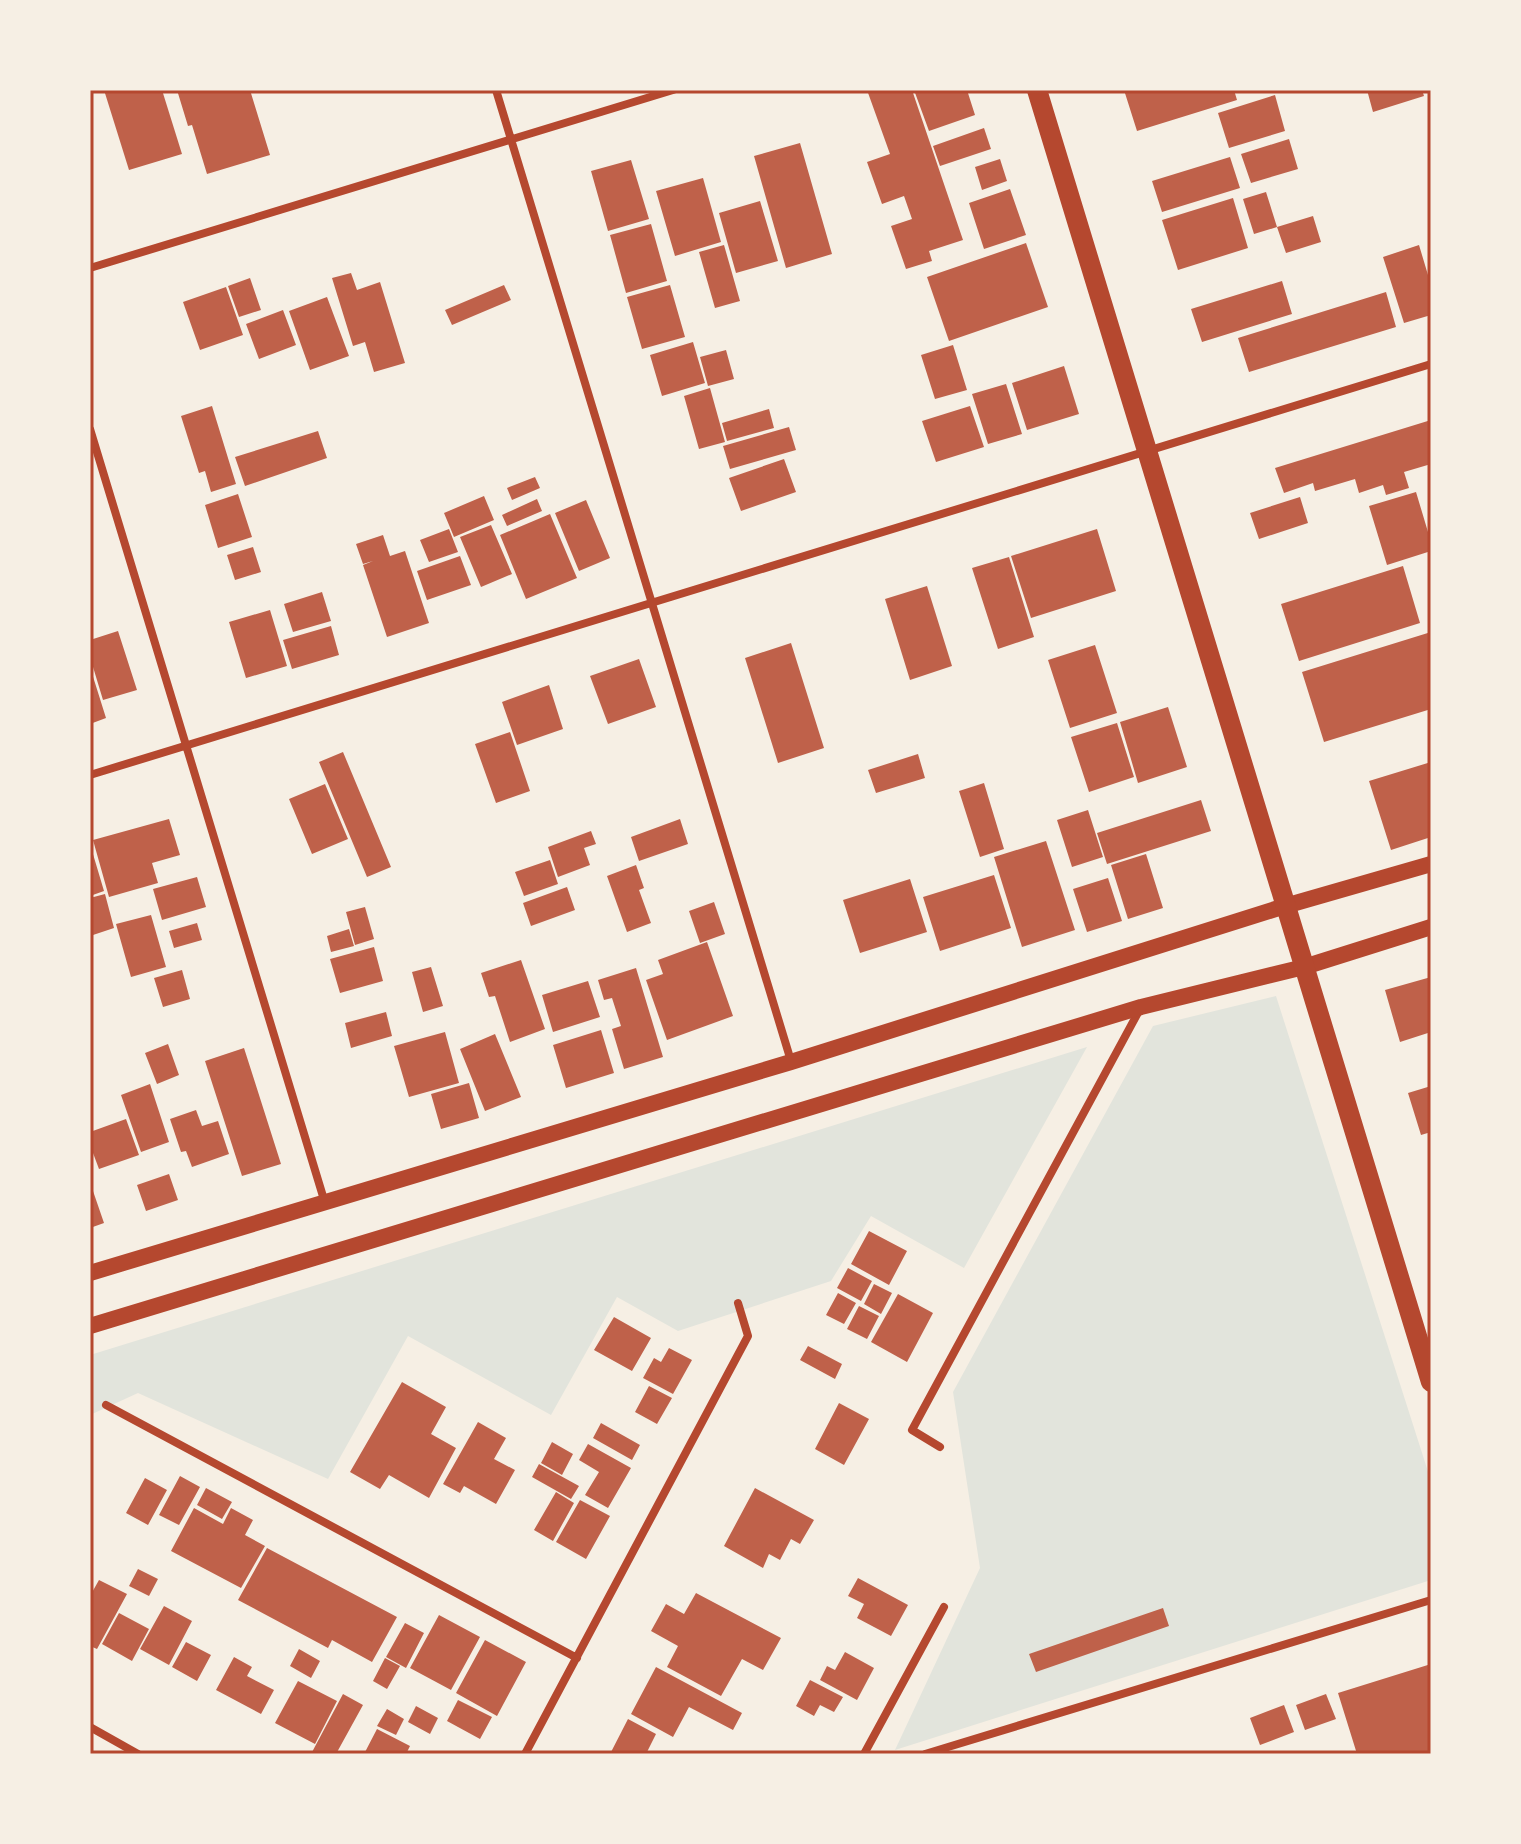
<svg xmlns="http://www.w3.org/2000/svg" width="1521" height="1844" font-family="'Fira Sans Condensed',sans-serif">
  <rect width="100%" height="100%" fill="#f6efe4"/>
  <path fill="#e2e4dc" d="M1276,996L1431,1481V1580L895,1750L980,1568L953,1392L1153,1026Z
    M1087,1047L964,1268L871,1216L831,1281L678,1331L617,1297L551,1415L408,1336L328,1479L138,1393L90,1415V1355Z"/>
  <path fill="#bf614a" d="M104,90H162L182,154L129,170Z
    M177,90H250L270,155L207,174L192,125L188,126Z
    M867,90H912L963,240L929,251L932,261L906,269L891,226L912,219L904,196L882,204L867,162L890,154Z
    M914,90H967L975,115L929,131Z
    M1124,90H1234L1237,100L1137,131Z
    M1367,90H1422L1424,96L1373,112Z
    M1275,95L1285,131L1229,148L1218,113Z
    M984,128L991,149L940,166L933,146Z
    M1289,139L1298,169L1251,183L1241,154Z
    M800,143L832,254L786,268L754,156Z
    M1230,157L1240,188L1162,212L1152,181Z
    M1000,159L1007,181L982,190L975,167Z
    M631,160L649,219L608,231L591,171Z
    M703,178L721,242L675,256L656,191Z
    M1010,189L1026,235L984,249L969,203Z
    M1266,192L1277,227L1254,234L1243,199Z
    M1233,198L1248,248L1178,270L1162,220Z
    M760,201L778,261L736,273L719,213Z
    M1313,216L1321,242L1286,253L1277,227Z
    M651,224L667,281L626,293L610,235Z
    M1026,243L1048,307L949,341L927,277Z
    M724,245L740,301L715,308L699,252Z
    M1419,245L1431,285V315L1404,323L1383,257Z
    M351,273L357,290L380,282L405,363L374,372L365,342L353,346L332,278Z
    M250,278L261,310L239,317L228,286Z
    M1282,281L1292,314L1202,342L1191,309Z
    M504,285L511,300L452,325L445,310Z
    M670,285L685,337L642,349L627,297Z
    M226,287L243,335L200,350L183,302Z
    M1386,292L1396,327L1249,372L1238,338Z
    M327,297L349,356L310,370L289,311Z
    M283,310L296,345L259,359L246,324Z
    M693,342L705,383L662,396L650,355Z
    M953,345L967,390L935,399L921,355Z
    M726,350L734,379L708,386L700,357Z
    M1064,366L1079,414L1027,430L1012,383Z
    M1006,384L1022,434L988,444L972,394Z
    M710,388L725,442L699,449L684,396Z
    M212,406L236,484L211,492L205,471L199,473L181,416Z
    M970,406L984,447L936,462L922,421Z
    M769,409L774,428L727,441L722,423Z
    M1431,420V444L1428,445L1431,464L1404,472L1409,488L1386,495L1383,485L1359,493L1355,479L1315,491L1313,483L1284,493L1275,468Z
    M789,427L796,450L730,469L723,446Z
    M318,431L327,458L245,486L235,457Z
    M784,459L796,492L741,511L729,478Z
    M535,477L540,488L512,500L507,488Z
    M1416,492L1431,542V551L1387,565L1369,506Z
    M238,494L252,537L218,548L205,505Z
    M484,496L494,520L454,537L444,513Z
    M1300,497L1308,523L1259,539L1250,513Z
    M537,499L542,511L507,526L502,515Z
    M586,500L610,558L579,571L555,513Z
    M550,514L577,578L526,599L500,535Z
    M491,525L512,574L481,587L460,537Z
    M449,529L458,552L429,562L420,540Z
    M1097,529L1116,591L1031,618L1011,556Z
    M383,535L390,556L405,551L429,623L387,637L363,565L373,561L363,564L356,544Z
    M253,547L261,572L235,580L227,555Z
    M460,556L471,585L427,600L417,571Z
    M1009,557L1034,637L998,649L972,568Z
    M1403,566L1420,623L1299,661L1281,604Z
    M927,586L952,666L910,680L885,599Z
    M322,592L331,621L293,632L284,604Z
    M270,610L287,666L246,678L229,622Z
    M331,626L339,655L292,669L283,640Z
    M118,631L137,690L103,700L90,657V640Z
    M1431,632V709L1324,742L1302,672Z
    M791,643L824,748L778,763L745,658Z
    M1095,645L1117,713L1070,728L1048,660Z
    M639,659L656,707L608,724L590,676Z
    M90,667L106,718L90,724Z
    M549,685L563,729L517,745L502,702Z
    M1168,707L1187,767L1138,783L1120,722Z
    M1117,723L1134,777L1089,792L1071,737Z
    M510,732L530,791L496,803L475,744Z
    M343,752L391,867L367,877L319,762Z
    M918,754L925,778L876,793L868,770Z
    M1431,762V837L1391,850L1369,781Z
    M984,783L1004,849L980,857L959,791Z
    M325,784L348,839L312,854L289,799Z
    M1201,800L1211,831L1107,864L1097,833Z
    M1088,810L1103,857L1072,867L1057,820Z
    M169,819L180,855L152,863L158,883L109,897L93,840Z
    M680,819L688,844L639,861L631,837Z
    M591,831L596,844L584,848L590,865L558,877L548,847Z
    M1046,841L1075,930L1022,947L994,857Z
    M90,844L104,891L90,896Z
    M1146,854L1163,908L1128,919L1111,865Z
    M550,860L558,884L524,896L515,872Z
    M636,865L644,888L639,890L651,923L627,932L607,876Z
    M994,875L1011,928L940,951L923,897Z
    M197,877L206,907L162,920L153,889Z
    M1108,878L1122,921L1087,932L1073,889Z
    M910,879L927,932L860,953L843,900Z
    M567,887L575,910L531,926L523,903Z
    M105,894L114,928L90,936V898Z
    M714,902L725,934L700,943L689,911Z
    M365,907L374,939L355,945L346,912Z
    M151,915L166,967L131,977L116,924Z
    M197,923L202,940L174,948L169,931Z
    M349,929L354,946L331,952L327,936Z
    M707,942L733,1016L667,1040L646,980L663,974L658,960Z
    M374,947L383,981L340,993L330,959Z
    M521,960L545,1029L510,1042L495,996L489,997L481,973Z
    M431,967L443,1006L423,1012L412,972Z
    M636,968L663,1057L624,1069L612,1029L621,1026L612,998L604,1000L598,980Z
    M182,970L190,999L163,1007L154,978Z
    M1431,977V1032L1400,1042L1385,990Z
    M588,981L600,1017L553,1032L542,995Z
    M386,1012L392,1036L351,1048L345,1023Z
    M601,1030L614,1073L566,1088L553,1045Z
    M445,1032L459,1083L409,1097L394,1046Z
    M495,1034L521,1097L485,1111L460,1049Z
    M168,1044L179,1075L157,1084L145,1053Z
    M244,1048L281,1164L242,1176L205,1061Z
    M469,1083L479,1118L441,1129L431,1094Z
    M150,1084L169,1142L141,1152L121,1095Z
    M1431,1086V1132L1421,1135L1408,1093Z
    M196,1110L202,1126L218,1121L229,1154L192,1167L186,1151L181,1152L170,1119Z
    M126,1119L139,1155L99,1169L90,1145V1132Z
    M169,1174L178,1200L146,1211L137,1185Z
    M93,1191L104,1223L90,1228V1192Z
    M869,1231L907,1251L889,1285L851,1264Z
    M848,1268L872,1281L861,1301L837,1288Z
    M874,1284L892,1293L881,1314L864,1304Z
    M838,1293L856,1303L844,1324L826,1315Z
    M898,1294L933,1313L907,1362L871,1342Z
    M859,1306L879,1316L867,1339L847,1329Z
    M614,1317L651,1338L632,1371L594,1350Z
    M808,1346L842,1364L835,1379L800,1360Z
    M669,1348L692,1360L673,1394L643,1378L654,1358L661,1362Z
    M402,1382L446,1407L431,1434L456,1448L429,1498L389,1475L380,1489L350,1472Z
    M649,1386L672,1398L657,1424L635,1412Z
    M839,1403L869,1419L844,1465L815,1449Z
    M478,1422L506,1438L494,1459L515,1470L496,1504L464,1486L460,1493L443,1484Z
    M601,1423L640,1445L632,1460L593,1438Z
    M552,1442L573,1454L562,1475L541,1463Z
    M588,1444L631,1468L608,1508L585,1495L599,1472L579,1460Z
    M539,1464L579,1486L571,1499L532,1477Z
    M180,1476L200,1487L179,1525L159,1515Z
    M145,1478L167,1490L148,1525L126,1513Z
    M206,1488L232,1502L222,1519L197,1505Z
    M755,1488L814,1520L800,1544L791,1539L780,1560L769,1554L763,1568L724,1546Z
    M556,1492L574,1503L553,1541L534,1530Z
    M580,1500L610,1516L586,1559L556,1542Z
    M194,1508L223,1524L231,1508L253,1520L245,1535L265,1546L241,1588L171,1551Z
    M267,1548L397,1617L372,1662L332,1640L328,1648L238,1600Z
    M138,1569L158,1579L149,1596L129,1586Z
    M858,1578L908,1605L891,1636L857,1618L864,1604L848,1596Z
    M99,1580L127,1594L97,1649L90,1646V1596Z
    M696,1593L781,1638L763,1670L742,1659L721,1696L667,1667L678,1646L651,1631L666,1604L684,1614Z
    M164,1606L192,1621L169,1665L140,1649Z
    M1163,1608L1169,1626L1036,1672L1029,1654Z
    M119,1613L149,1629L132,1661L102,1644Z
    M439,1615L480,1637L451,1690L410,1668Z
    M405,1623L424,1633L406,1668L386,1657Z
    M485,1640L526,1662L497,1716L456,1693Z
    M186,1642L211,1655L197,1681L172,1667Z
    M299,1649L320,1661L311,1678L290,1666Z
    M845,1652L874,1668L857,1700L820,1680L827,1666L835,1670Z
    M234,1657L252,1667L247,1676L274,1690L261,1714L216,1690Z
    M385,1658L400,1666L387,1689L373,1681Z
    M1431,1664V1754H1357L1338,1693Z
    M656,1667L742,1713L733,1730L689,1707L673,1737L631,1714Z
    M810,1680L843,1697L834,1712L820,1705L814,1716L796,1706Z
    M298,1681L337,1701L315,1744L275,1723Z
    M343,1694L363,1705L336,1754H311Z
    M1326,1694L1336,1719L1305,1730L1296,1705Z
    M458,1700L492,1717L480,1739L447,1721Z
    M1284,1705L1294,1732L1260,1745L1250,1718Z
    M416,1706L438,1718L430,1734L408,1722Z
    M387,1709L404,1719L396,1735L377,1726Z
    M628,1719L656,1734L646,1754H610Z
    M377,1729L410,1746L406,1754H364Z"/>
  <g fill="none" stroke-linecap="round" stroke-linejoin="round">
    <path stroke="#b5482f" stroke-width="8" d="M496,90L791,1061
      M90,268L673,90
      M90,429L325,1203
      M90,775L1431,364
      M106,1405L577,1658
      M940,1447L912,1430L1140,1009
      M90,1727L138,1754
      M525,1754L748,1336L738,1303
      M864,1754L944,1607
      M925,1754L1431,1600"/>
    <path stroke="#b5482f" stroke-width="16" d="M90,1273L791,1062L1285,906L1431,864
      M90,1326L1141,1007L1304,967L1431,927"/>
    <path stroke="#b5482f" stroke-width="20" d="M1037,90L1431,1382"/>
  </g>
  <rect width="1521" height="1844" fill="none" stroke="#f6efe4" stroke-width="184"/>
  <rect x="92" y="92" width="1337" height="1660" fill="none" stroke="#b5482f" stroke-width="3"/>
</svg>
